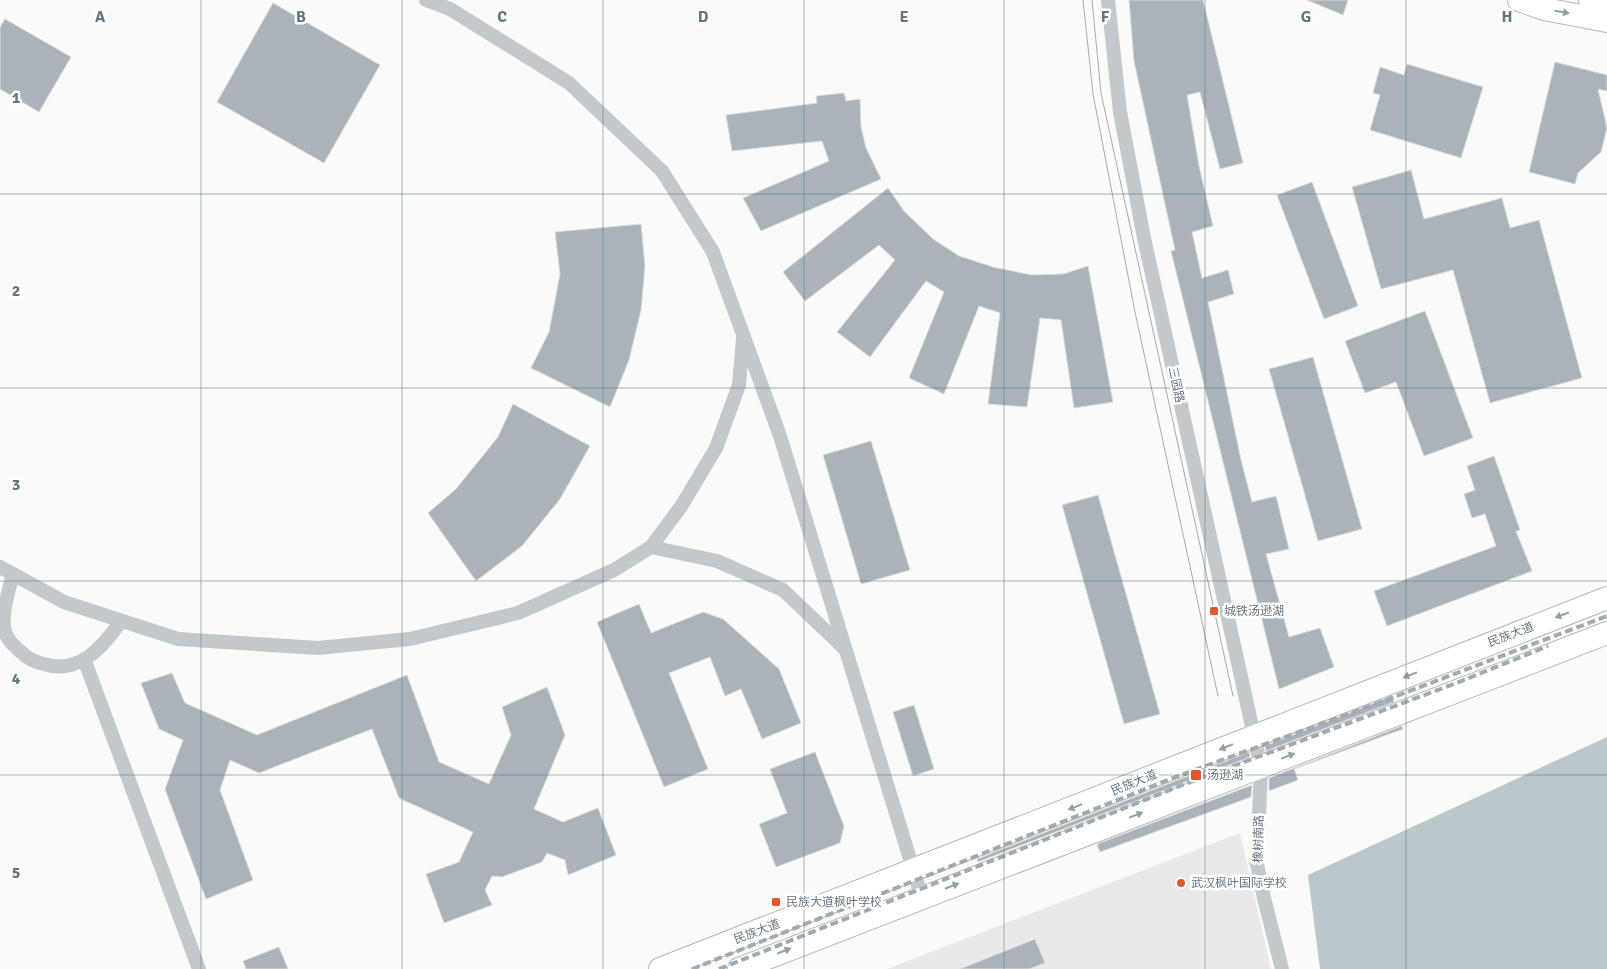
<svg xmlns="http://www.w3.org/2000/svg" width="1607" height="969" font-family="Signika,'Noto Sans SC',sans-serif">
  <rect width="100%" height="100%" fill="#fafaf8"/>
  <path fill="#e8e9e9" d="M1240,833L1271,969H887Z"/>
  <path fill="#bbc7cb" d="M1607,737V969H1320L1308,875Z"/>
  <path fill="#aab3b9" stroke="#dcdcda" d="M1129,0H1203L1243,163L1220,169L1200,92L1187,95L1199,166L1213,226L1192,232L1202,278L1228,270L1234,294L1208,302L1241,460L1252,502L1276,496L1289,549L1266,554L1289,637L1320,628L1334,667L1279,689L1171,251L1175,250L1134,61Z
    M1307,0H1348L1343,15Z
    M273,3L380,65L324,163L217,102Z
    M5,19L71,57L39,112L0,89V27Z
    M1555,62L1607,75V91L1598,89L1607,128L1601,152L1578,173L1575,184L1529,172Z
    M1407,64L1483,87L1461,158L1370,130L1380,95L1373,93L1380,67L1404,75Z
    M844,93L846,101L860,99L861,127L866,148L881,179L761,231L743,198L829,161L822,141L732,151L726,115L817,103L816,96Z
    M1411,170L1424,219L1502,198L1510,228L1539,220L1582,378L1490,403L1453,270L1381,289L1352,187Z
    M1312,182L1358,306L1324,319L1277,195Z
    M888,188L904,211L933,239L959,256L993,267L1032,275L1063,274L1088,266L1113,402L1074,408L1061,320L1040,318L1027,407L988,404L1000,313L979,306L944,394L909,378L944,292L926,281L870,357L837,332L895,260L879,245L805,301L783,272Z
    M641,224L645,266L641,310L629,360L610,407L531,368L549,332L560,274L555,232Z
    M1425,311L1473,438L1424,456L1396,382L1365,393L1345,341Z
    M1313,357L1362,529L1318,541L1269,369Z
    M513,404L590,446L560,499L522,546L476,581L428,513L456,489L498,437Z
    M871,441L910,570L861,584L823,455Z
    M1494,456L1520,530L1516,531L1532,571L1387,626L1374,591L1496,546L1485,514L1472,518L1464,494L1475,490L1467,466Z
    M1098,495L1160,714L1124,724L1062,505Z
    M639,604L651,633L703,612L723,619L779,669L801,723L762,739L741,689L725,696L710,657L669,673L708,769L664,787L597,622Z
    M172,673L185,703L257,735L407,675L439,762L489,784L511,735L502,707L547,687L565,735L534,809L563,822L598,808L616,855L568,875L565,860L547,853L542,862L502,877L492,876L485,890L492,905L444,923L426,874L459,862L473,832L399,798L372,729L259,773L230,760L220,790L253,880L206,899L165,789L183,740L159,729L141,683Z
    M1392,696L1394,702L1266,751L1265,746Z
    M914,705L934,769L913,776L893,712Z
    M1402,726L1403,729L1294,769L1298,780L1269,791V778Z
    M815,752L844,826L840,843L776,867L759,824L787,813L770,769Z
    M1249,752L1250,757L978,862L977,859Z
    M1252,785L1251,797L1100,852L1097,844Z
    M1035,939L1045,963L1029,969H960Z
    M279,947L288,969H246L243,961Z"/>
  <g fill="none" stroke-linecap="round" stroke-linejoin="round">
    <defs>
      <path id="primary" d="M1519,0L1544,9L1607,21
        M1590,0L1607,3
        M660,969L1607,598
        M739,969L1607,633"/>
    </defs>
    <use href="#primary" stroke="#b5babe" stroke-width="24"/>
    <path stroke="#c3c8cc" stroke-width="14" d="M426,0L450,9L569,83L662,171L713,252L780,436L922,898
      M1108,0L1120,112L1144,238L1261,767L1257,864L1264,898L1282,969
      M743,338L739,385L716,448L682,505L651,547L717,561L783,590L846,650
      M0,567L64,602L178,639L318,648L410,639L518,613L614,570L651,547
      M13,574C9,590 2,610 4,627C5,638 13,645 21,652C28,659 34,662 44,664C79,675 103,647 121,621
      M84,659L199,969"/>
    <use href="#primary" stroke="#fff" stroke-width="22"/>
    <path stroke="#a2aab0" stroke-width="1" d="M1083,0L1093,94L1135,312L1218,696
      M1092,0L1101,93L1233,696"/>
    <path stroke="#a2aab0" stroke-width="4" stroke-dasharray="8 4" stroke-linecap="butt" d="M692,969L1178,776L1370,706L1607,616
      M719,969L1185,784L1454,684L1548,646"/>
  </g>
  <defs><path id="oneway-solid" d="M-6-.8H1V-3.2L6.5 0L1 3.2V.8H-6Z" transform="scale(1.25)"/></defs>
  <g fill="#939fa8">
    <use href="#oneway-solid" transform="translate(1562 12) rotate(10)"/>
    <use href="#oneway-solid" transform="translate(1562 615) rotate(159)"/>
    <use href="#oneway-solid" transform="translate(1410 675) rotate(159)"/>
    <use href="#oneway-solid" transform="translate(1226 747) rotate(158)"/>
    <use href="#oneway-solid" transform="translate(1288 756) rotate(-21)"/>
    <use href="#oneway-solid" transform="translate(1075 807) rotate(158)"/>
    <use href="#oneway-solid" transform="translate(1136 815) rotate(-21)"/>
    <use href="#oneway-solid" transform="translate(952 886) rotate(-21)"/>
    <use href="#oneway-solid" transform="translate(784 951) rotate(-21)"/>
  </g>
  <path fill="none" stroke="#657683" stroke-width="1" stroke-opacity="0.55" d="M201,0V969M402,0V969M603,0V969M804,0V969M1004,0V969M1205,0V969M1406,0V969M0,194H1607M0,388H1607M0,581H1607M0,775H1607"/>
  <g fill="#e4572e" stroke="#fff" stroke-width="2">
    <rect x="1209" y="606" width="10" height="10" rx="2.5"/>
    <rect x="1190" y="769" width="12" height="12" rx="2.5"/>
    <circle cx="1181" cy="883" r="5"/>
    <rect x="771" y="897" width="10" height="10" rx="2.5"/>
  </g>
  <g text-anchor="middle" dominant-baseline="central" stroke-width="5" stroke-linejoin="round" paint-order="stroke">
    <g font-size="12" fill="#657683" stroke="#fff">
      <text transform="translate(1176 385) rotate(78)">三园路</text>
      <text transform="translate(1511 635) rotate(-21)">民族大道</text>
      <text transform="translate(1134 783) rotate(-22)">民族大道</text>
      <text transform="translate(1259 839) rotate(-89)">橡树南路</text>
      <text transform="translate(757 932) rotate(-21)">民族大道</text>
    </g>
    <g font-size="12" fill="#657683" stroke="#fff" text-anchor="start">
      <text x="1224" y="611">城铁汤逊湖</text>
      <text x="1207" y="775">汤逊湖</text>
      <text x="1191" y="883">武汉枫叶国际学校</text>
      <text x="786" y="902">民族大道枫叶学校</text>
    </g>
  </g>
  <g font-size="16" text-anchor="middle" font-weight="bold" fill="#657683" stroke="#fff" stroke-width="5" stroke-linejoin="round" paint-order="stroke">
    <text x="100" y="22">A</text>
    <text x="301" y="22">B</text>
    <text x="502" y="22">C</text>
    <text x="703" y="22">D</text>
    <text x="904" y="22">E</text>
    <text x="1105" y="22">F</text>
    <text x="1306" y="22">G</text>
    <text x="1507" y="22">H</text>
    <text x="16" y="103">1</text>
    <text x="16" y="296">2</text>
    <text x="16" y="490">3</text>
    <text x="16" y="684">4</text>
    <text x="16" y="878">5</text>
  </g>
</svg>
